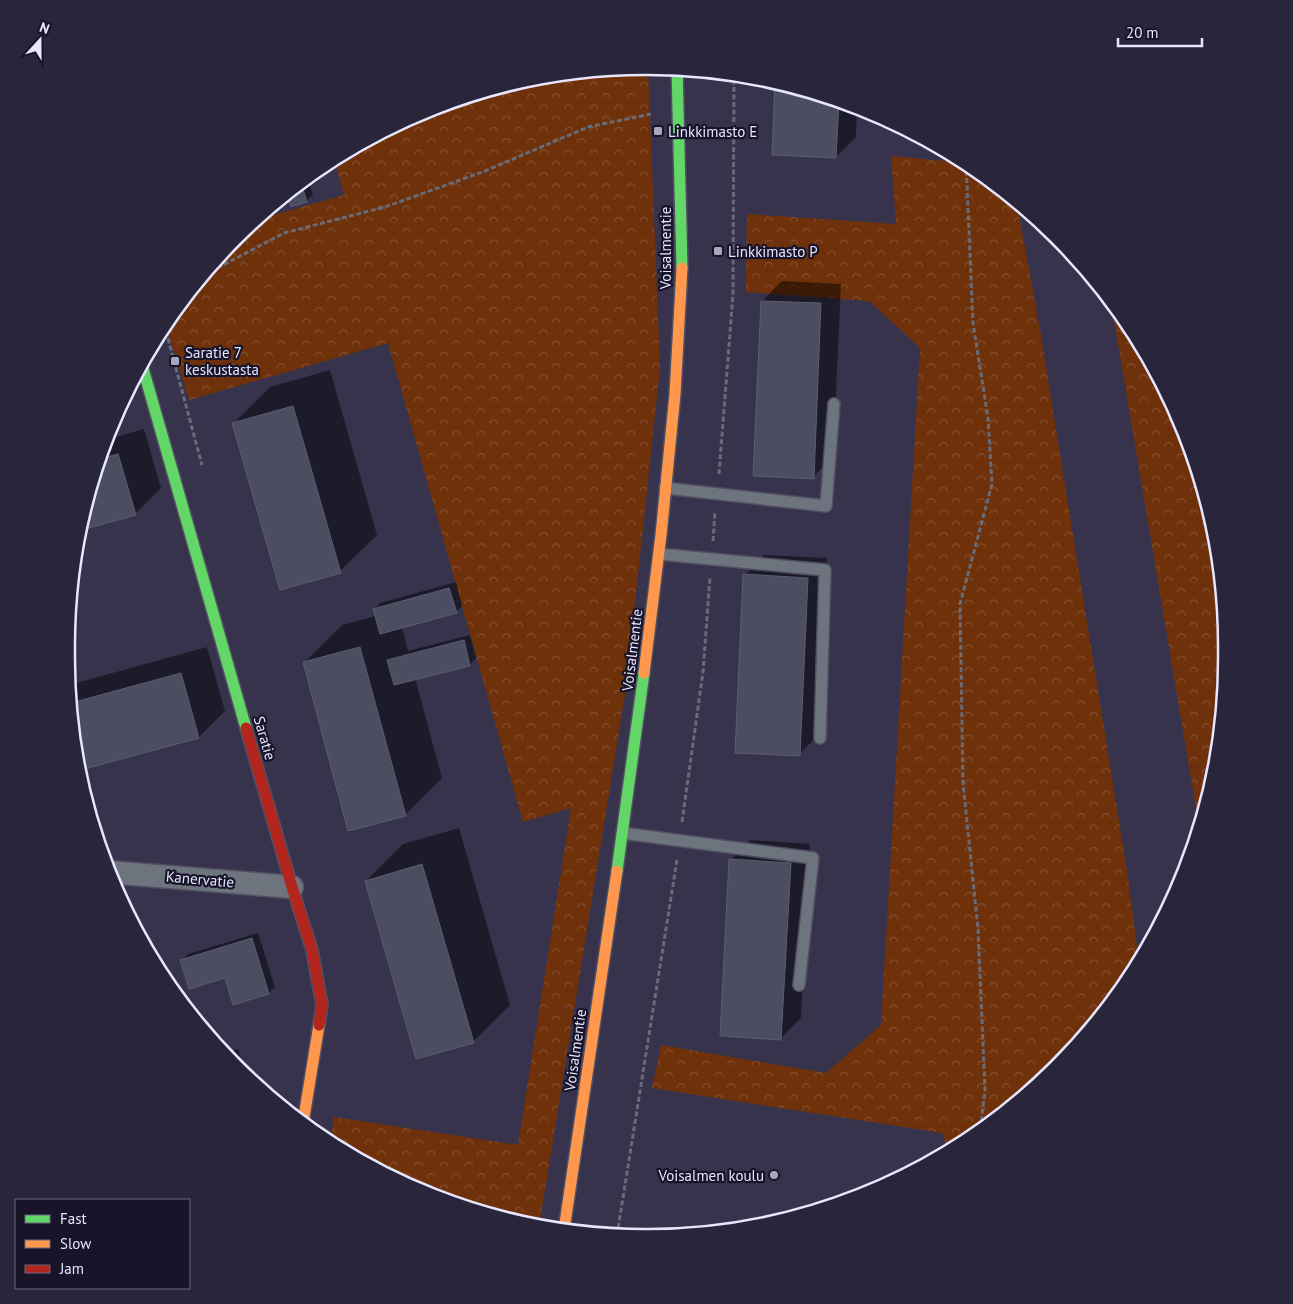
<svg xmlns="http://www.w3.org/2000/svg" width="1293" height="1304" viewBox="0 0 1293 1304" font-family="'PT Sans',sans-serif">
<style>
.forest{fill:url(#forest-crowns)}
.shadow{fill:#0007}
.building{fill:#4b4d61;stroke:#5b5d72}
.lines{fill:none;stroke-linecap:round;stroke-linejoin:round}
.lane-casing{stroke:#514f63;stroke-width:14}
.street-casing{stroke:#514f63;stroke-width:25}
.fast-casing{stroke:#514f63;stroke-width:14}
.slow-casing{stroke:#514f63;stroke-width:14}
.jam-casing{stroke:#514f63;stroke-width:14}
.path{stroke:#686b78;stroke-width:3;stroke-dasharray:5 2.5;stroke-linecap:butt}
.lane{stroke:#6d747d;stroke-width:11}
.street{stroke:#6d747d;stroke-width:22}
.fast{stroke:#63d668;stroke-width:11}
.slow{stroke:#ff974d;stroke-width:11}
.jam{stroke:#b3261e;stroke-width:11}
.poi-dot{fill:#a9a7c0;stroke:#18152a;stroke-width:2}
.labels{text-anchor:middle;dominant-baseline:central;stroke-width:4.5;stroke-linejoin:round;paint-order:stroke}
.poi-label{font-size:15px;fill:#e7e6fe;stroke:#18152a;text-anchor:start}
.street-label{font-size:15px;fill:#e7e6fe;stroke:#18152a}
.rim{fill:none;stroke:#e7e6fe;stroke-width:2.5}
</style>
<defs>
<pattern id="forest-crowns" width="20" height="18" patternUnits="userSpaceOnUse" patternTransform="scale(1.25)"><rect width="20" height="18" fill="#6f310a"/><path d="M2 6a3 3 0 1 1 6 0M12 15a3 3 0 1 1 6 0" fill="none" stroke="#844f2f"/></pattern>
</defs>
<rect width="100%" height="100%" fill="#37334d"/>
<path class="forest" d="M648 66 660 368 626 688 539 1227 425 1194 330 1143 334 1117 518 1145 571 808 523 822 388 343 189 400 165 323 236 236 256 220 344 195 334 159 424 111 533 77Z
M891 156 966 163 1017 204 1040 330 1127 871 1139 961 1129 980 1057 1068 969 1140 949 1151 942 1133 652 1088 661 1045 826 1073 881 1025 920 348 869 301 746 292 747 214 896 224Z
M1111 302 1129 324 1182 424 1216 533 1227 647 1216 770 1199 826Z"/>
<path class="shadow" d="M776 82 857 107 856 137 836 157Z
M307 178 313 195 306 201 288 193Z
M782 281 841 284 833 457 813 477 762 301Z
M330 370 377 535 340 571 233 424 270 387Z
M144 429 161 488 135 514 78 530 106 440Z
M764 555 827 558 819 735 799 754 745 575Z
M456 582 462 606 456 612 402 627 408 651 470 635 476 658 470 665 415 678 442 778 405 815 305 662 342 625 376 616 374 610 380 603Z
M207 647 225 711 199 737 77 769 69 685Z
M459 828 510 1005 473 1042 366 881 403 844Z
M750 840 810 844 801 1018 781 1038 731 860Z
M258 933 275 987 269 993 182 961 188 954Z
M238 1049 246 1076 236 1068 225 1054Z"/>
<path class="building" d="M775 82 839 101 836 158 772 155Z
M301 183 307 202 291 207 287 194Z
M761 301 821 303 814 479 753 476Z
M293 406 341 573 280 590 232 423Z
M118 454 136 515 78 531 100 459Z
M743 574 808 578 800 756 735 753Z
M449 588 457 613 380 634 373 609Z
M464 640 470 666 394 685 387 660Z
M360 647 406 816 348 831 303 662Z
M181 673 199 738 77 771 71 703Z
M729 859 791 863 781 1040 720 1036Z
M422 864 474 1043 416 1059 365 881Z
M252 938 269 994 233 1005 225 978 189 989 180 960Z"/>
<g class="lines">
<defs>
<path id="lane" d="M665 488 826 506 834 404
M659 554 825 570 820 738
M622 833 813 858 799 985"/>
<path id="street" d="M108 872 292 887"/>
<path id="fast" d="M677 69 682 268
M142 365 246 728
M617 871 644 673"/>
<path id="slow" d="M644 673 661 535 675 394 682 268
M303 1123 319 1025
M564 1230 617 871"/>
<path id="jam" d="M246 728 292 887 312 950 322 1005 319 1025"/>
</defs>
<use href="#lane" class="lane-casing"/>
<use href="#street" class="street-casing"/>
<use href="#fast" class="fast-casing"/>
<use href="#slow" class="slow-casing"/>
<use href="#jam" class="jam-casing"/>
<path class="path" d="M966 163 973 323 988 418 992 484 960 604 963 783 978 929 985 1090 980 1131
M204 275 284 233 385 207 485 171 588 127 651 114
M164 324 202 465
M719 474 733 294 734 75
M713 541 715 512
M682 822 703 672 710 577
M617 1235 677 860"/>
<use href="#lane" class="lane"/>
<use href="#street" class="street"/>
<use href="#fast" class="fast"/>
<use href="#slow" class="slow"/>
<use href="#jam" class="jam"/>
</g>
<g class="poi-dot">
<rect x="653" y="126" width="10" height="10" rx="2.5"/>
<rect x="713" y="246" width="10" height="10" rx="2.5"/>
<rect x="170" y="356" width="10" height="10" rx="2.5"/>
<circle cx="774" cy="1175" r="5"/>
</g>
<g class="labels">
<g class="poi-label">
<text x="668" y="131">Linkkimasto E</text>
<text x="728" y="251">Linkkimasto P</text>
<text x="185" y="352">Saratie 7<tspan x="185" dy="17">keskustasta</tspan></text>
<text x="764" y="1175" text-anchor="end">Voisalmen koulu</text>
</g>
<g class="street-label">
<text transform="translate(665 248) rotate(-90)">Voisalmentie</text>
<text transform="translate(632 650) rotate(-83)">Voisalmentie</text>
<text transform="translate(265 738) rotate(74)">Saratie</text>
<text transform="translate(200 879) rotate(5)">Kanervatie</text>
<text transform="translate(575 1050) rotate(-82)">Voisalmentie</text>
</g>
</g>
<path d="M0 0H1293V1304H0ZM646 75H647A571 571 0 0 1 1218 646V658A571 571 0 0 1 647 1229H646A571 571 0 0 1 75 658V646A571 571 0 0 1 646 75Z" fill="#29263b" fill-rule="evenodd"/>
<path class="rim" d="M646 75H647A571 571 0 0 1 1218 646V658A571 571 0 0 1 647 1229H646A571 571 0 0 1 75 658V646A571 571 0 0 1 646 75Z"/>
<rect x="15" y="1199" width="175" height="90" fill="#18152a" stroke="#6b697f"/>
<rect x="25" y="1215" width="25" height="8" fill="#63d668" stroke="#6b697f"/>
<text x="60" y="1224" font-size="15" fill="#e7e6fe">Fast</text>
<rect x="25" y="1240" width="25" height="8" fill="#ff974d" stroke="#6b697f"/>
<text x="60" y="1249" font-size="15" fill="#e7e6fe">Slow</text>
<rect x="25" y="1265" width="25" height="8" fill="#b3261e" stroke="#6b697f"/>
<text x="60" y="1274" font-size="15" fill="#e7e6fe">Jam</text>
<g transform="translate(40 40) rotate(21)" stroke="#18152a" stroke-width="4" paint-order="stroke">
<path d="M0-4L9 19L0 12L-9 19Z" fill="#e7e6fe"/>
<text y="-8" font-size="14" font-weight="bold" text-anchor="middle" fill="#e7e6fe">N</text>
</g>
<path d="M1118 38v8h84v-8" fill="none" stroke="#e7e6fe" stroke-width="2.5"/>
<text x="1126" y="38" font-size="15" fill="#e7e6fe" stroke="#18152a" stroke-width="4" paint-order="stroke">20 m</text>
</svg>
